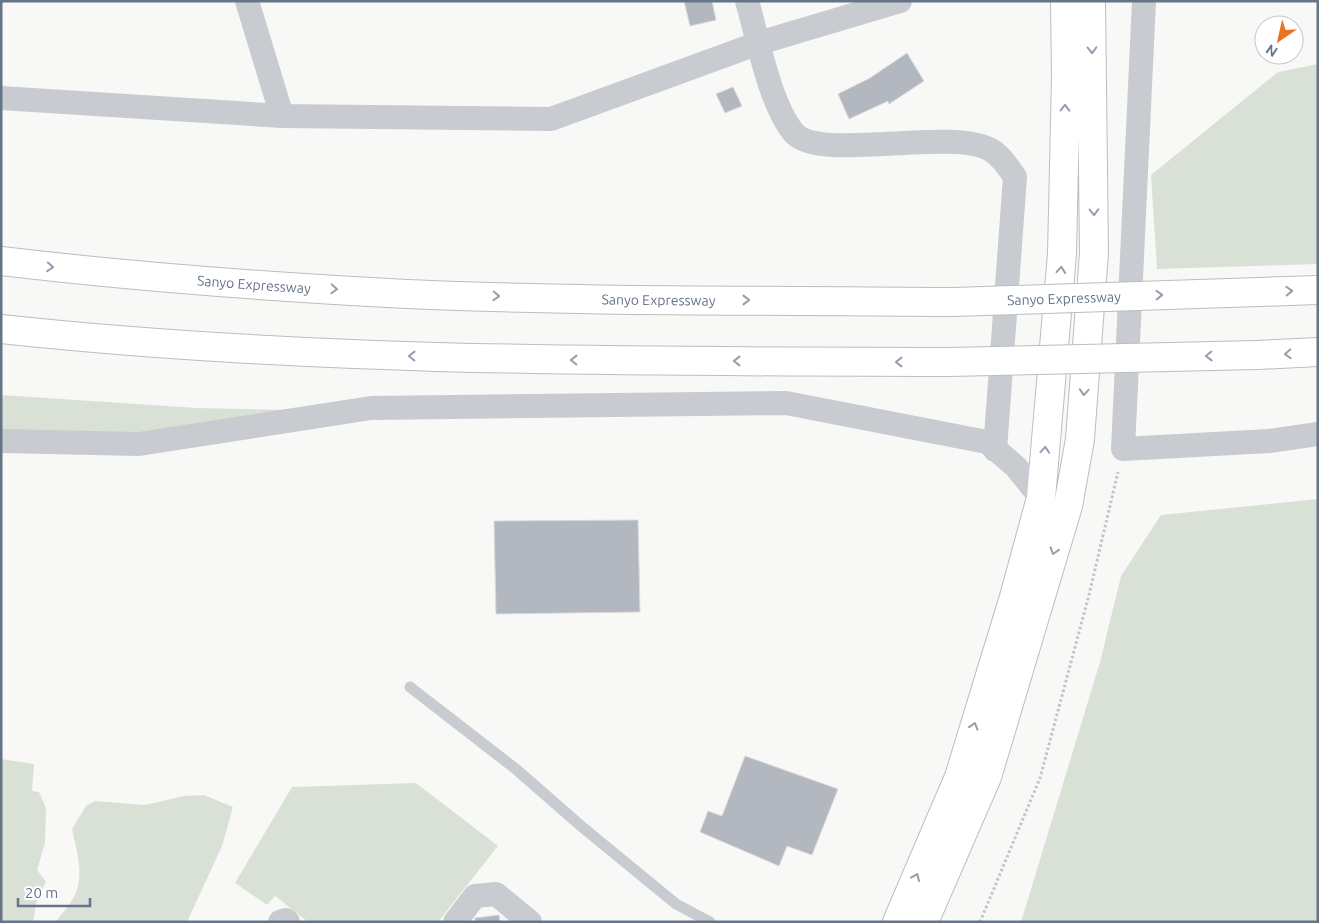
<svg xmlns="http://www.w3.org/2000/svg" width="1319" height="923" viewBox="0 0 1319 923" font-family="Ubuntu,sans-serif">
<style>
.green{fill:#d9e1d7}
.building{fill:#b3b8c0;stroke:#dadad8}
.lines{fill:none;stroke-linecap:round;stroke-linejoin:round}
.secondary-casing{stroke:#babec4;stroke-width:30}
.highway-casing{stroke:#babdc1;stroke-width:30}
.path{stroke:#c2c3c6;stroke-width:3;stroke-dasharray:2.5 2.5;stroke-linecap:butt}
.lane{stroke:#c8cbcf;stroke-width:11}
.street{stroke:#c8cbcf;stroke-width:24}
.secondary{stroke:#fff;stroke-width:28}
.highway{stroke:#fff;stroke-width:28}
.highway-bridge-casing{stroke:#babdc1;stroke-width:30;stroke-linecap:butt}
.highway-bridge{stroke:#fff;stroke-width:28}
.oneway{stroke:#949eac}
.labels{text-anchor:middle;dominant-baseline:central;stroke-width:5;stroke-linejoin:round;paint-order:stroke}
.street-label{font-size:14px;fill:#667488;stroke:#fff}
</style>
<rect width="100%" height="100%" fill="#f8f9f6"/>
<path class="green" d="M1318 64V264L1157 269 1151 175 1278 72Z
M1 395 197 408 343 411 119 439 1 431Z
M1318 499V922H1021L1100 662 1121 576 1161 515Z
M1 759 34 764 32 791 39 792 46 808 45 843 37 870 46 882 37 899 33 922H1Z
M416 783 498 846 438 922H308L275 896 267 905 235 883 292 787Z
M204 795 233 807 222 846 187 922H56C62 913 72 903 76 892 84 872 76 849 72 829L86 806 95 801 145 805 184 796Z"/>
<path class="building" d="M684 1H712L716 20 690 26Z
M907 53 924 81 889 104 888 101 849 119 838 94 870 78Z
M733 87 742 106 725 113 716 94Z
M638 520 640 612 496 614 494 521Z
M745 756 838 789 812 855 787 846 779 866 700 832 708 811 722 816Z
M499 915 500 922H475V918Z"/>
<g class="lines">
<defs>
<path id="secondary" d="M897 922 959 777 1014 597 1041 498 1062 254 1066 76 1065 1
M924 922 987 777 1068 506 1080 439 1094 253 1091 1"/>
<g id="highway">
<path id="s1" d="M1 261C136 277 271 287 407 294 589 302 771 300 953 302"/>
<path d="M1259 292 1318 290"/>
<path d="M1 329C315 363 632 361 948 362"/>
<path d="M1257 355 1318 352"/>
</g>
</defs>
<use href="#secondary" class="secondary-casing"/>
<use href="#highway" class="highway-casing"/>
<path class="path" d="M980 922 1040 778 1089 595 1118 472"/>
<path class="lane" d="M410 687 517 770 581 826 676 904 710 922"/>
<path class="street" d="M247 1 282 116
M747 1C758 39 770 105 794 133 819 162 947 128 989 149 1000 154 1008 167 1015 177L995 450
M1144 1 1123 449 1269 441 1318 434
M1 98 282 116 551 119 759 43 900 1
M1 441 139 444 371 408 786 403 987 442 1016 467 1041 498
M280 922 286 920 288 922
M455 922 475 896 496 894 530 922"/>
<use href="#secondary" class="secondary"/>
<use href="#highway" class="highway"/>
<defs>
<g id="highway-bridge">
<path id="s2" d="M953 302 1259 292"/>
<path d="M948 362 1257 355"/>
</g>
</defs>
<use href="#highway-bridge" class="highway-bridge-casing"/>
<use href="#highway-bridge" class="highway-bridge"/>
</g>
<defs><path id="oneway-chevron" d="M-2-3.5L2.5 0L-2 3.5" fill="none" stroke-width="1.6" stroke-linecap="round" stroke-linejoin="round" transform="scale(1.25)"/></defs>
<g class="oneway">
<use href="#oneway-chevron" transform="translate(1092 50) rotate(89)"/>
<use href="#oneway-chevron" transform="translate(1065 108) rotate(-89)"/>
<use href="#oneway-chevron" transform="translate(1094 212) rotate(89)"/>
<use href="#oneway-chevron" transform="translate(50 267) rotate(5)"/>
<use href="#oneway-chevron" transform="translate(1061 270) rotate(-85)"/>
<use href="#oneway-chevron" transform="translate(334 289) rotate(3)"/>
<use href="#oneway-chevron" transform="translate(1289 291) rotate(-2)"/>
<use href="#oneway-chevron" transform="translate(1159 295) rotate(-2)"/>
<use href="#oneway-chevron" transform="translate(496 296) rotate(2)"/>
<use href="#oneway-chevron" transform="translate(746 300)"/>
<use href="#oneway-chevron" transform="translate(1288 354) rotate(177)"/>
<use href="#oneway-chevron" transform="translate(412 356) rotate(-179)"/>
<use href="#oneway-chevron" transform="translate(1209 356) rotate(179)"/>
<use href="#oneway-chevron" transform="translate(574 360) rotate(-179)"/>
<use href="#oneway-chevron" transform="translate(737 361) rotate(-180)"/>
<use href="#oneway-chevron" transform="translate(899 362) rotate(-180)"/>
<use href="#oneway-chevron" transform="translate(1084 392) rotate(94)"/>
<use href="#oneway-chevron" transform="translate(1045 450) rotate(-86)"/>
<use href="#oneway-chevron" transform="translate(1054 551) rotate(107)"/>
<use href="#oneway-chevron" transform="translate(974 726) rotate(-73)"/>
<use href="#oneway-chevron" transform="translate(916 877) rotate(-67)"/>
</g>
<g class="labels">
<g class="street-label">
<text stroke="none"><textPath href="#s1" startOffset="254">Sanyo Expressway</textPath></text>
<text stroke="none"><textPath href="#s2" startOffset="111">Sanyo Expressway</textPath></text>
<text stroke="none"><textPath href="#s1" startOffset="659">Sanyo Expressway</textPath></text>
</g>
</g>
<rect width="1319" height="923" fill="none" stroke="#667488" stroke-width="5"/>
<g transform="translate(1279 40) rotate(214)"><circle r="24" fill="#ffffff" stroke="#c2c7cf"/>
<path d="M0-4L9 19L0 12L-9 19Z" fill="#eb7123"/>
<text y="-8" font-size="14" font-weight="bold" text-anchor="middle" fill="#667488">N</text>
</g>
<path d="M18 898v8h72v-8" fill="none" stroke="#667488" stroke-width="2.5"/>
<text x="25" y="898" font-size="15" fill="#667488" stroke="#ffffff" stroke-width="4" paint-order="stroke">20 m</text>
</svg>
